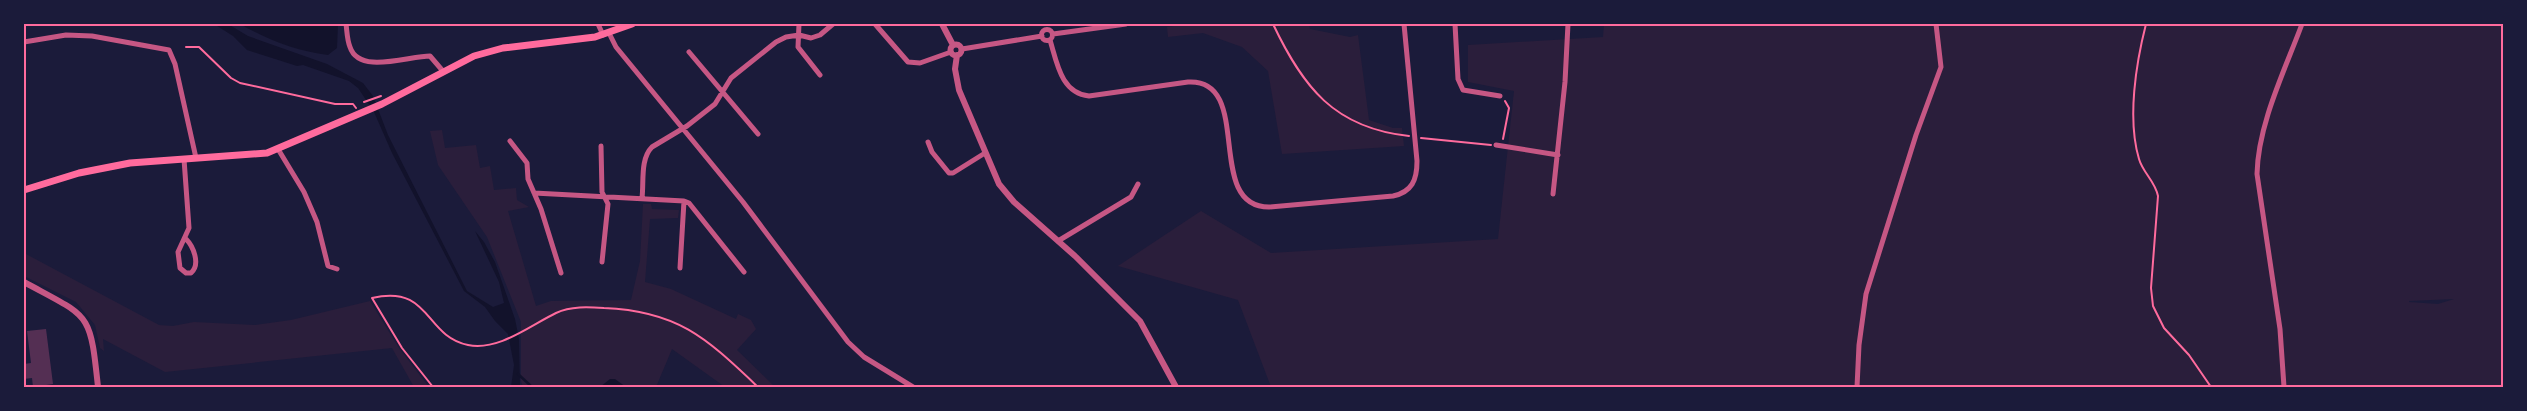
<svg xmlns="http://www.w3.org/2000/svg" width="2527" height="411" viewBox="0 0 2527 411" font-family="'Varela Round',sans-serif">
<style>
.green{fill:#2a1e3b;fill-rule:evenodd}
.water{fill:#12122b}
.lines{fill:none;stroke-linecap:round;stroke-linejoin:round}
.stream{stroke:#12122b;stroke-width:2.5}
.building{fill:#542f53}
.path{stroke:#ff6b9d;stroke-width:2}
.minor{stroke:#c65784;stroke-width:5}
.tertiary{stroke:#c65784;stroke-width:6}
.secondary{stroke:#ff6b9d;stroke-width:7}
.neatline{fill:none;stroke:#ff6b9d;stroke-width:2}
</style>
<rect width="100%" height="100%" fill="#1b1b3a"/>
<path class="green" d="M1186 24H1309L1310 29 1350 37 1358 35 1369 120 1393 128H1402L1404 146 1282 154 1268 71 1242 47 1203 33 1168 37 1167 27Z
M1604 24H2503V387H1271L1238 300 1118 266 1201 211 1271 253 1498 239 1514 91 1468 82V45L1603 37ZM2454 299 2438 304 2409 302V301Z
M442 130 445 148 476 145 480 168 490 166 494 190 516 188 517 200 529 207 508 211 536 306 551 301 631 300 640 261 643 204H651L652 209 679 210 678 218 650 219 645 282 671 289 736 319 738 314 751 320 756 329 737 350 775 387H725L672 349 656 387H523L521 381V322L487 237 438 165 430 131Z
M24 253 159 325 173 326 194 322 255 325 291 320 370 301 399 348 429 387H414L392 348 165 372 103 339 104 351 100 348 95 325 76 302 24 276Z"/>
<path class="water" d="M214 24H228L248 36 327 64 363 83 373 96 388 135 467 291 493 307 504 303 499 282 475 231 484 242 495 262 515 319 519 339 520 387H511L514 365 508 334 495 321 485 307 464 291 392 153 374 112 358 88 349 81 303 65 297 66 247 50 233 36Z
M240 24H338L337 48 328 55C296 51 268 40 240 24Z
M610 379H615L626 387H600Z"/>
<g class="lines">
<path class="stream" d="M518 374 532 387"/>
</g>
<path class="building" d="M46 329 53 384 33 387 32 378 24 379V364L31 363 27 331Z"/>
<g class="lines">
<path class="path" d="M1273 24C1303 87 1334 128 1409 136
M2146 24C2136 63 2127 119 2139 159 2143 173 2155 181 2158 196L2151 288 2153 306 2164 328 2189 355 2211 387
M186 47H199L231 78 240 83 335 104H353L356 108
M364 102 381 96
M1421 138 1491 145
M1503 139 1509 108 1505 101
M433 387 402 348 372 298C431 284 424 336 468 345 499 351 529 326 556 313 571 306 588 307 604 308 679 311 707 339 758 387"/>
<path class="minor" d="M346 24C347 31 347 40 350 47 359 75 408 56 430 56L442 70
M598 24 603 35
M799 24 798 47 820 75
M875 24 908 62 920 63 951 52
M1455 24 1458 79 1463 90 1500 96
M1041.5 35a5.5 5.5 0 1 1 11 0a5.5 5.5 0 1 1-11 0Z
M609 33 616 47 743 202 848 342 864 357 913 387
M1053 34 1126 24
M1050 40C1057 63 1061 93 1089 96L1188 82C1255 78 1203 207 1269 207L1393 196C1412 192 1417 180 1417 161L1404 24
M24 42 66 35 92 36 169 50 175 64 196 158
M962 49 1042 36
M689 52 758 134
M510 141 527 163 528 179 541 209 561 273
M928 142 932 152 949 173H953L985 153
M1496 145 1558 155
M601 146 602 192 608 204 602 262
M278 149 304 192 317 222 328 266 337 269
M184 159 189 228 178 252 180 268 186 273H191C201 264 193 246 186 239
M534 193 684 201 689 203 744 272
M1553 194 1565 82 1568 24
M642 198C644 182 640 159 652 147L687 126 715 104 731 78 776 42 786 37 799 35 811 38 820 35 833 24
M1058 241 1131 197 1138 184
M680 268 684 201
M1857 387 1859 345 1866 294 1916 135 1941 67 1936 24
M2284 387 2280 329 2257 174C2258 124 2285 70 2302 24"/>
<path class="tertiary" d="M942 24 953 45
M950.5 50a5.5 5.5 0 1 1 11 0a5.5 5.5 0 1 1-11 0Z
M957 55 955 69 959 90 999 184 1014 202 1075 256 1140 321 1176 387
M24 282C90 318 90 310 98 387"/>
<path class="secondary" d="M24 190 79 173 130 163 267 153 382 104 474 56 503 48 595 37 632 24"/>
</g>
<rect width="2527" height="411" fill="none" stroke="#1b1b3a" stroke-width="50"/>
<rect x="25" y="25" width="2477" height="361" class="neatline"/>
</svg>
